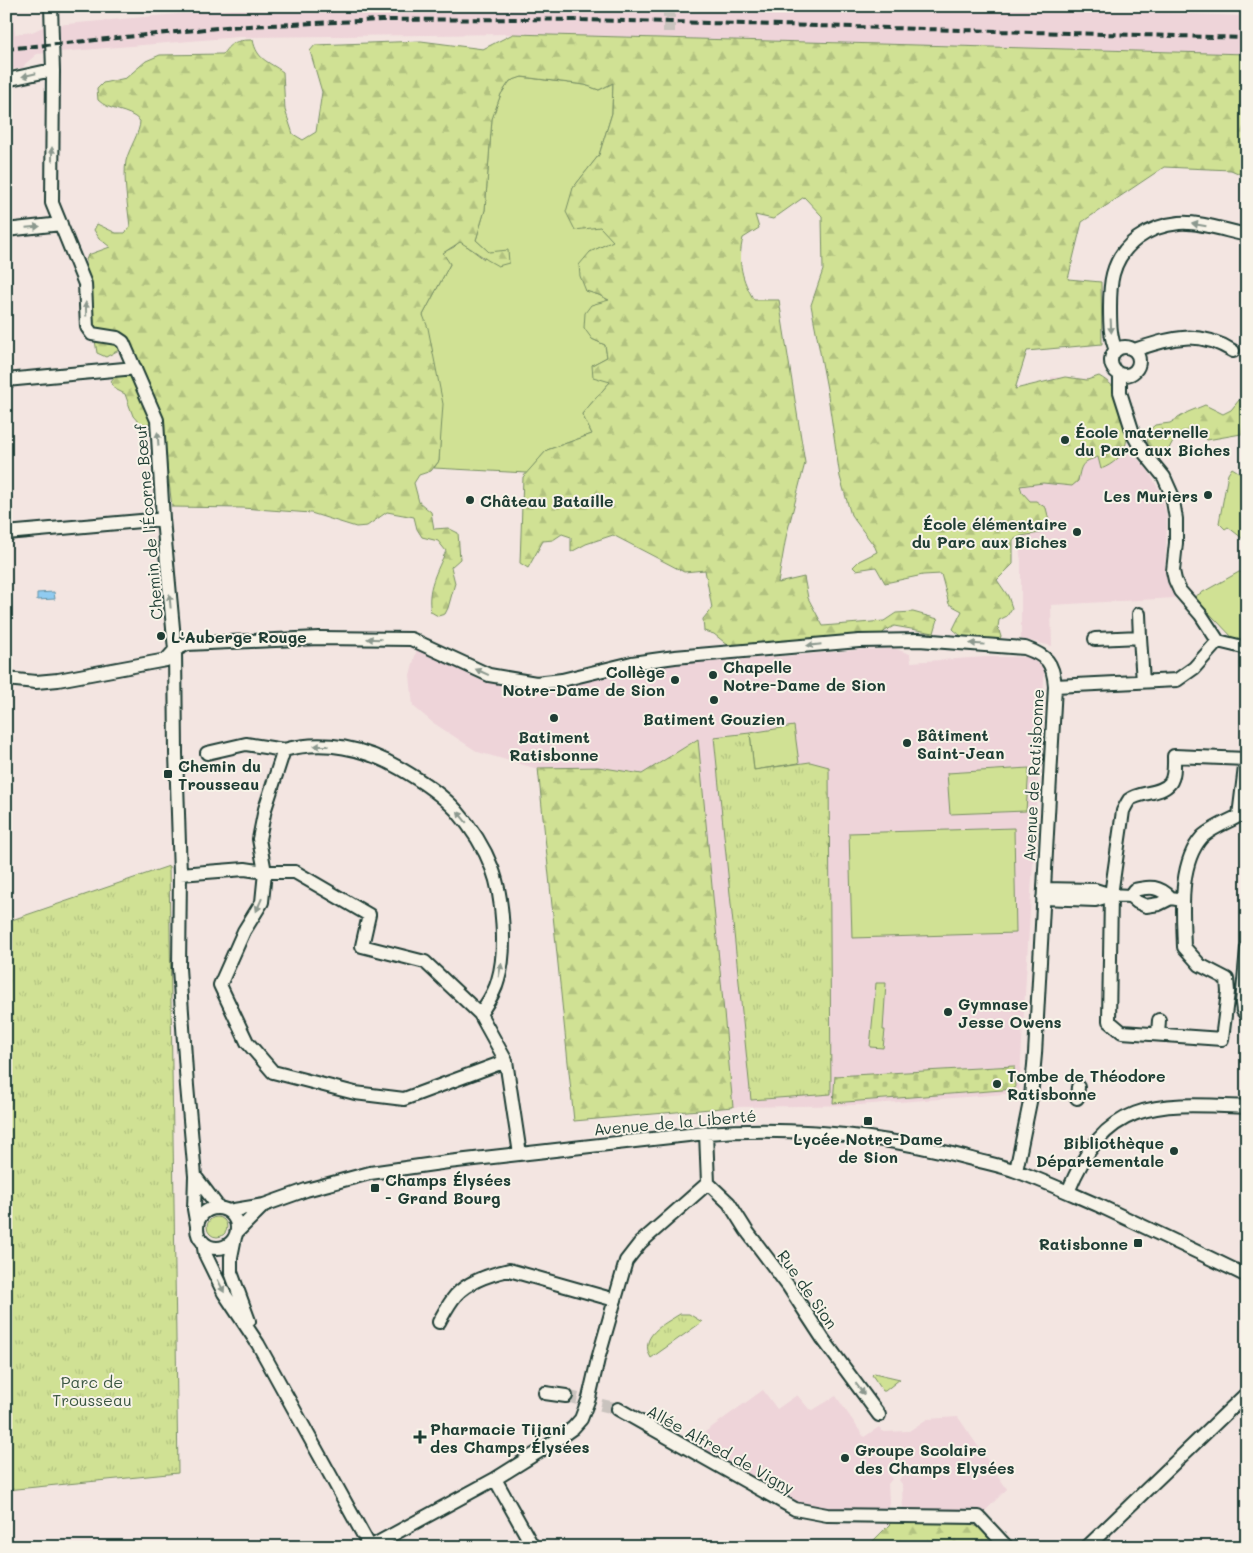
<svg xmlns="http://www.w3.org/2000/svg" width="1253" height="1553" viewBox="0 0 1253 1553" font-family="Mali,sans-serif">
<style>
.built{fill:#eed4d9}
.green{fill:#d0e194;stroke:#788f64}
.forest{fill:url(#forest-firs);stroke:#788f64}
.cemetery{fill:url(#cemetery-stones);stroke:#788f64}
.park{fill:url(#park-tufts);stroke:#788f64}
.water{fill:#90cbf0;stroke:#6392a5}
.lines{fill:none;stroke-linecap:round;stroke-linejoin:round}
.minor-tunnel{stroke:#c9c3be;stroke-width:12;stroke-dasharray:12 6;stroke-linecap:butt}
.minor-casing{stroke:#1f3d34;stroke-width:16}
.minor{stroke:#f7f3e8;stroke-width:12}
.rail{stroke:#1f3d34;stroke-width:4;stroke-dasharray:8 4;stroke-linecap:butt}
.oneway{fill:#8b988e}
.poi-dot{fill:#1f3d34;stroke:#f7f3e8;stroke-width:2}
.labels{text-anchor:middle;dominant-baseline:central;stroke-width:4;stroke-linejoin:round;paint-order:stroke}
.poi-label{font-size:16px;font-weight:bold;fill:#1f3d34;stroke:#f7f3e8;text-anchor:start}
.street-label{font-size:16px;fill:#1f3d34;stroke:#f7f3e8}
.park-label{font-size:16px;fill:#3a5642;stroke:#f7f3e8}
</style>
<defs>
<pattern id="forest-firs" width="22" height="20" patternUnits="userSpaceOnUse" patternTransform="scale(1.25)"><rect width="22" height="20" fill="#d0e194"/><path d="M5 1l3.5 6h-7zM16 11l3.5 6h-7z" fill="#b2c280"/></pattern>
<pattern id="cemetery-stones" width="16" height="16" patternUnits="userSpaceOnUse" patternTransform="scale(1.25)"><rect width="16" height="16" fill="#d0e194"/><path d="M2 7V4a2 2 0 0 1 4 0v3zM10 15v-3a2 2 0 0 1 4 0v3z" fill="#b2c280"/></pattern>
<pattern id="park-tufts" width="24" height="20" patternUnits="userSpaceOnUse" patternTransform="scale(1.25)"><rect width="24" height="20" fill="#d0e194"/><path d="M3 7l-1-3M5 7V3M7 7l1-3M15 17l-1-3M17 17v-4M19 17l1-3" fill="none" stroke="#b2c280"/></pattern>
</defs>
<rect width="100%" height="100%" fill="#f3e5e1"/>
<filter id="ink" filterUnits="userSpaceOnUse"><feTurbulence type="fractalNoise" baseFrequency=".02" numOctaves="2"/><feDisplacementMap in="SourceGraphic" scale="10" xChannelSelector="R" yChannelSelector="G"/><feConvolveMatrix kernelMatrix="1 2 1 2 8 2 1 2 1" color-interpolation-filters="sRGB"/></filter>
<g filter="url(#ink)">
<path class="built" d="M264 6H971L1247 16V54L513 34 238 37 59 52 56 25Z
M13 18 15 34 32 32 45 26 47 53 37 54 25 64 23 68 6 70V19Z
M988 345 1017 380 1016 394 1051 381V377L1092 379 1121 436 1135 456 1148 470 1161 494 1166 513 1167 525 1165 572 1169 586 1175 598 1051 605 1052 646 1021 639V561Z
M417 648 487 681 511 682 541 690 564 687 628 670 697 662 729 661 858 650 896 649 910 654 911 662 986 657H1033L1044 668V680L1019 1093 859 1105 733 1107 574 1121 538 769 478 752 432 722 413 706 410 675Z
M763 1390 777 1409 797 1395 809 1409 813 1410 836 1396 864 1437 879 1427 883 1432 909 1431 927 1419 958 1417 1007 1489 979 1517H903L902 1484 899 1480 902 1475 901 1470 900 1467 892 1466 888 1474 892 1479 888 1484 890 1517 795 1509 691 1451 705 1432Z"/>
<path class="green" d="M521 77 585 85 599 90 613 83 612 113 599 155 573 188 600 227 614 241 590 252 586 291 599 295 610 301 592 339 605 345 607 357 592 365 610 382 582 414 592 434 547 450 527 473 434 468 439 461 440 442 423 315 450 264 442 253 454 247 460 241 484 259 489 252 476 240 485 210 492 118 501 94 510 81Z
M1232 468 1245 476 1247 491V542L1228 527 1225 529 1219 523 1228 474Z
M1239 572 1247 573V642L1234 639 1194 597Z
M794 726 799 763 754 770 750 733Z
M1029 768 1026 811 950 814 947 773Z
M1014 828 1016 933 852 938 849 833Z
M876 983H886L883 1030H885L883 1048 870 1047Z
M207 1227a10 10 0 1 1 20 0a10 10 0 1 1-20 0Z
M874 1373 900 1379 885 1391H883L872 1375Z"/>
<path class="forest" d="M513 34 1247 54V177L1231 170 1164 167 1082 222 1068 279 1101 282 1102 344 1027 351 1015 389 1065 377 1087 380 1099 376C1108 381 1117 389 1122 398 1124 402 1124 409 1125 413 1131 438 1127 459 1101 469L1098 457C1082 462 1081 464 1078 481L1072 486 1043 483 1020 486 1022 492 1030 501H1036L1046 508 1049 520 1040 533 1021 536 1013 540V564L997 580 1008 596 1012 608 1007 616 999 620 998 627 1001 637C996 641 989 646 982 645 973 645 959 635 953 629L962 611 949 604 941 574 923 575 885 583 876 567 856 570 853 567 859 561 877 552 875 547 851 515 840 477 827 389 811 305 823 270 822 216 804 197 773 219 755 215 759 228 743 238C737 262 742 280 754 300H779L805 463 786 537 778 583 804 577 808 598 823 626 884 621 896 613 913 612 938 619 934 633 894 626 885 631 878 638 734 650 714 634 704 631 703 619 712 608 705 570 684 572 613 535 586 544 571 552V537L562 534 553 540 543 541 528 568 520 563 523 477 547 450 592 434 582 414 610 382 593 377 592 365 607 357 605 345 592 339 584 328 585 313 591 305 609 300 599 295 586 291 580 276 579 265 590 252 613 241 600 227 575 230 566 212 573 188 599 155 612 113 613 83 599 90 585 85 522 77 510 81 501 94 492 119 485 210 476 240 489 252 508 250 509 263 498 266C484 259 473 249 460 242L443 253 450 264 423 315 428 328 443 404 439 461 431 471 419 475 414 483 419 502 431 512 434 529 448 528 458 533 460 559 451 567 455 583 448 608 445 614 438 616 431 612C426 590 437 571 446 551L438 541 422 537 417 529 414 517 387 512 367 526 356 527 311 513 242 508 172 507 162 424H140L133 416 125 394 115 389 111 382 131 357 124 349 117 351 106 357 97 353 88 295 86 260 88 255 110 247 99 238 94 230 97 224 116 233H125L130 227C128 208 123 178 126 161 129 148 140 133 140 121 127 108 110 112 98 100L97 89 103 83 126 78 146 61 160 55 223 54C231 41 239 40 253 40 257 60 268 61 283 72L285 110 293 134 303 140 316 132 322 92 310 51 315 45 421 41 483 49Z
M1247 392V433L1207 440 1199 432 1182 431 1174 439 1165 456H1156L1148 444 1146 433 1155 425 1170 423 1188 412 1205 405 1223 414 1231 410 1244 394Z
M698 739 733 1107 574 1121 538 768 598 767 642 774Z
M894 1520 962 1521 978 1527 998 1547H867Z"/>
<path class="cemetery" d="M1014 1066 1015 1089 833 1103 835 1076Z"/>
<path class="park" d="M750 733 754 770 810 762 829 767 831 1094 751 1100 714 737Z
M169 866 178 1473 6 1490V922Z
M680 1314H689L702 1322 651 1358C638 1336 664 1324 680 1314Z"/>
<path class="water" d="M54 592 55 599 37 600V593Z"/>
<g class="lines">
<path class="minor-tunnel" d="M669 6V32
M566 1396 618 1409"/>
<defs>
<path id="minor" d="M51 6 53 71 52 203 85 284 87 327 92 334 117 338 123 342 157 420 163 519 175 650 176 753 180 874 179 968 187 1086 195 1176 194 1209 197 1226
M6 80 43 72 53 71
M6 230 61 224
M1111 361a14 14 0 1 1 28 0a14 14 0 1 1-28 0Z
M1116 350C1110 337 1110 323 1110 308 1110 297 1110 285 1113 274 1121 244 1148 226 1179 223 1198 221 1227 231 1247 235
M1134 350C1172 338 1197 329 1233 351
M1120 375V392L1134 436 1142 450 1164 477 1172 495 1176 519V543L1173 571 1175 580 1180 591 1201 615 1218 641 1247 648
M6 380 135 368
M6 533 163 519
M1139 614 1140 637
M1095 639 1140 637 1143 682
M6 679 36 682 58 680 166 660 175 650 187 644 319 638 411 639 489 675 536 683 562 680 632 663 675 657 859 641 919 640 1025 648C1047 656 1053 662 1055 686L1035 1054 1031 1097 1016 1171
M1055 686 1177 680 1194 668 1218 641
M207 753 246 744 284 750
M1174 756 1246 759 1239 816C1229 821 1210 829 1202 837 1178 864 1183 913 1184 947L1200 965 1227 979 1228 992 1222 1039 1122 1032 1109 1021 1111 895 1123 811C1125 807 1127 803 1129 800 1140 791 1161 795 1170 783 1175 776 1174 764 1174 756Z
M180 874 245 869 265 872H295L369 915 362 946 425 962 480 1014 506 1061 520 1154
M1044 889 1095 890 1111 895 1130 896 1137 902 1146 906 1159 904 1171 898 1183 900
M1130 896 1134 890C1150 886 1159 886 1171 898
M1043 898 1095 900 1111 895
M1247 948 1242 1003 1243 1011 1247 1016
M480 1014C487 1003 495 993 498 980 507 951 503 896 492 868 484 847 470 826 456 810 440 793 420 780 401 769 365 748 324 739 284 750L265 809 259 839 265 872 262 902 244 931 220 985 247 1042 273 1072 355 1093 404 1099 506 1061
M1158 1034 1159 1020
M1077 1098 1078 1087
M195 1176 219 1208
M708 1183 729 1203 746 1230 789 1287 823 1339 879 1415
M1068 1192C1106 1097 1158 1103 1247 1107
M197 1228a20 20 0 1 1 40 0a20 20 0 1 1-40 0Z
M228 1211 264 1205 306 1190 370 1173 448 1162 706 1133C798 1126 883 1135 972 1159 987 1163 1002 1166 1016 1171 1044 1181 1072 1194 1100 1206 1149 1229 1198 1252 1247 1276
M237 1232 264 1205
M235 1237 231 1257V1272L249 1321
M203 1242 205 1254 224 1293 258 1344 370 1547
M439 1322C444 1313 449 1303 456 1295 469 1281 491 1274 509 1270L615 1300
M545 1393 566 1396
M618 1409 795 1509 827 1515 979 1517 1007 1547
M495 1479 533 1547
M370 1547 495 1479 548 1446 573 1428 581 1419 589 1398 598 1359 626 1261 640 1243 708 1183 706 1133
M1087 1547 1247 1393"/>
</defs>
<use href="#minor" class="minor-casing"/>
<use href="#minor" class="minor"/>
<path class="rail" d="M6 49 226 27 381 20 526 19 672 22 1247 38"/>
</g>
<defs><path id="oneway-solid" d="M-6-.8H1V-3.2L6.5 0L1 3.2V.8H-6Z" transform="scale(1.25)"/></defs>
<g class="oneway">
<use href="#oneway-solid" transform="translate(29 75) rotate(167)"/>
<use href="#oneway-solid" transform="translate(52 154) rotate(-90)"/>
<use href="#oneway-solid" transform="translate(1199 225) rotate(-170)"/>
<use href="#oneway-solid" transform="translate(33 227) rotate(-5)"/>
<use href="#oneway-solid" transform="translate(86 309) rotate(-92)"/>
<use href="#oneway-solid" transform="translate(1111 326) rotate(87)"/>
<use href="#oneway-solid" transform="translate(158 439) rotate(-94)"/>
<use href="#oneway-solid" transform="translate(170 601) rotate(-95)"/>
<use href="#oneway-solid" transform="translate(374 639) rotate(-179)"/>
<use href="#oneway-solid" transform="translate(977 644) rotate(-176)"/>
<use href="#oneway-solid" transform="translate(814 645) rotate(174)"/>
<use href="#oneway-solid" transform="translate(482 672) rotate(-156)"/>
<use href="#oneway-solid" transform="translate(321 746) rotate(-180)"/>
<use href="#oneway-solid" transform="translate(462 817) rotate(-129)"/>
<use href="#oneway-solid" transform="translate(259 905) rotate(113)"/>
<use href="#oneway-solid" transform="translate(500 970) rotate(-79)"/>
<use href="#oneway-solid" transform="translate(221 1286) rotate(63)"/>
<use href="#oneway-solid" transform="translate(860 1389) rotate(53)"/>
</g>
</g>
<g class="poi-dot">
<circle cx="1065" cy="440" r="5"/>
<circle cx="1208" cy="495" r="5"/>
<circle cx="470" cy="500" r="5"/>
<circle cx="1077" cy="532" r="5"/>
<circle cx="161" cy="636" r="5"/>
<circle cx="713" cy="675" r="5"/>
<circle cx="675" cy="680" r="5"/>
<circle cx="714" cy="700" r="5"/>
<circle cx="554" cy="718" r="5"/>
<circle cx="907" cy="743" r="5"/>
<rect x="163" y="769" width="10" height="10" rx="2.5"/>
<circle cx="948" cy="1012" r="5"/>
<circle cx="997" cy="1084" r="5"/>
<rect x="863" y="1116" width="10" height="10" rx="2.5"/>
<circle cx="1174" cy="1151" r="5"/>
<rect x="370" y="1183" width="10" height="10" rx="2.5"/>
<rect x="1133" y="1238" width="10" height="10" rx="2.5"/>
<path d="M417.5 1429.5h5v5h5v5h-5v5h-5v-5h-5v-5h5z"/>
<circle cx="845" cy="1458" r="5"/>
</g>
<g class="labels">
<g class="poi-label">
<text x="1075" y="431">École maternelle<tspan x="1075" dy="18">du Parc aux Biches</tspan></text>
<text x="1198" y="495" text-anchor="end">Les Muriers</text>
<text x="480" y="500">Château Bataille</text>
<text x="1067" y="523" text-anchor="end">École élémentaire<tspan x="1067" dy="18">du Parc aux Biches</tspan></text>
<text x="171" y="636">L'Auberge Rouge</text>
<text x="723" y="666">Chapelle<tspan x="723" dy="18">Notre-Dame de Sion</tspan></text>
<text x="665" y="671" text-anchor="end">Collège<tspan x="665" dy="18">Notre-Dame de Sion</tspan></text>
<text x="714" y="718" text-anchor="middle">Batiment Gouzien</text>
<text x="917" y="734">Bâtiment<tspan x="917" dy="18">Saint-Jean</tspan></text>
<text x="554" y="736" text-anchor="middle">Batiment<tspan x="554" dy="18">Ratisbonne</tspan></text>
<text x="178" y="765">Chemin du<tspan x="178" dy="18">Trousseau</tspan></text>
<text x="958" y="1003">Gymnase<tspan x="958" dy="18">Jesse Owens</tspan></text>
<text x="1007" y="1075">Tombe de Théodore<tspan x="1007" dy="18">Ratisbonne</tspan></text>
<text x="868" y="1138" text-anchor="middle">Lycée Notre-Dame<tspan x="868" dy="18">de Sion</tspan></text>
<text x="1164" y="1142" text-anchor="end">Bibliothèque<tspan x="1164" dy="18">Départementale</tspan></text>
<text x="385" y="1179">Champs Élysées<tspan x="385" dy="18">- Grand Bourg</tspan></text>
<text x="1128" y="1243" text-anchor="end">Ratisbonne</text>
<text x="430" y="1428">Pharmacie Tijani<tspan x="430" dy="18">des Champs Élysées</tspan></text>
<text x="855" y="1449">Groupe Scolaire<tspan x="855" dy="18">des Champs Elysées</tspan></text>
</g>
<g class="street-label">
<text transform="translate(148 522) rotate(-95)">Chemin de l'Écorne Bœuf</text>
<text transform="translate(1033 775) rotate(-87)">Avenue de Ratisbonne</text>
<text transform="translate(675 1122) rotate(-5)">Avenue de la Liberté</text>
<text transform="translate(808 1289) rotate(55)">Rue de Sion</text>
<text transform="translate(721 1449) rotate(29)">Allée Alfred de Vigny</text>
</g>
<g class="park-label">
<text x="92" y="1381">Parc de<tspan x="92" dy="18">Trousseau</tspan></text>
</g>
</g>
<rect width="1253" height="1553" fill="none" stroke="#f7f3e8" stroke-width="25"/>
<rect x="12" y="12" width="1228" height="1528" fill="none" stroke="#1f3d34" stroke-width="2" filter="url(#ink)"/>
</svg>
